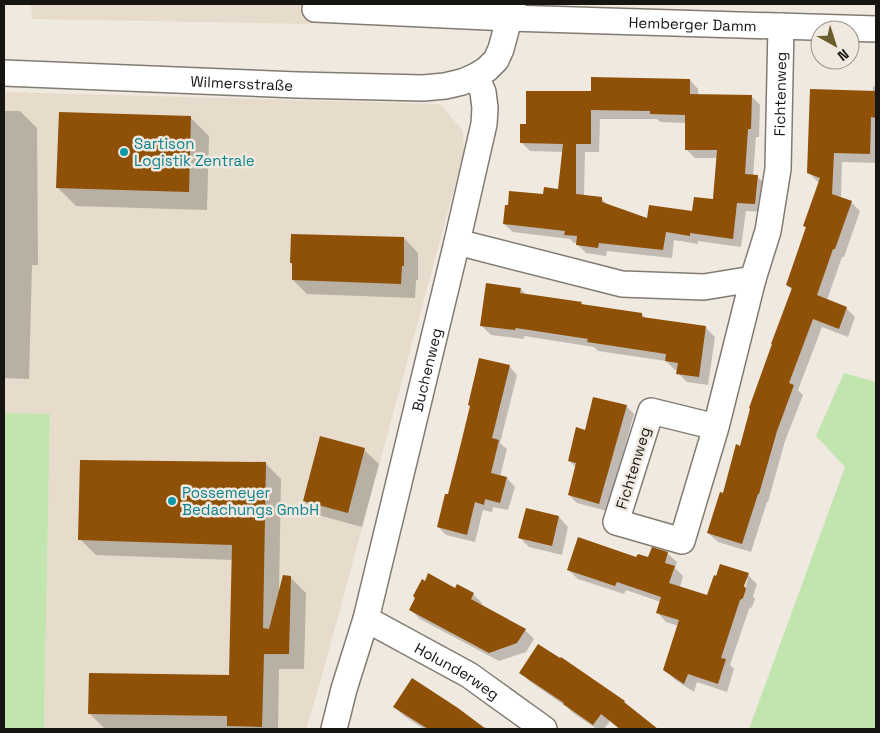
<svg xmlns="http://www.w3.org/2000/svg" width="880" height="733" viewBox="0 0 880 733" font-family="'Space Grotesk',sans-serif">
<style>
.built{fill:#e7dccb}
.green{fill:#c2e4af}
.shadow{fill:#0003;fill-rule:evenodd}
.building{fill:#8f5008;fill-rule:evenodd}
.lines{fill:none;stroke-linecap:round;stroke-linejoin:round}
.street-casing{stroke:#817b72;stroke-width:28}
.street{stroke:#fff;stroke-width:25}
.culture-dot{fill:#0f9aa8;stroke:#f0e9df;stroke-width:2}
.labels{text-anchor:middle;dominant-baseline:central;stroke-width:5;stroke-linejoin:round;paint-order:stroke}
.street-label{font-size:15px;fill:#171511;stroke:#f0e9df}
.culture-label{font-size:15px;fill:#0d838f;stroke:#f0e9df;text-anchor:start}
</style>
<rect width="100%" height="100%" fill="#f0e9df"/>
<path class="built" d="M31 4H316L313 24 32 19Z
M4 92 440 104 463 131 464 152 320 683 306 729H44L50 414 4 413Z"/>
<path class="green" d="M844 373 876 382V729H749L845 467 816 436Z
M4 413 50 414 44 729H4Z"/>
<path class="shadow" d="M690 80 698 89V95L751 96 760 105 759 137H756L753 176H757L766 185 764 212 746 211 741 247 698 241V244L674 240 672 258 607 251 606 256 586 253 578 245V243H574L570 239 513 232 504 224 544 196 559 190 563 152 530 151 521 142 527 126 592 92ZM600 119H657L660 122 686 123V149L695 158H718L714 201 693 212 648 220 609 206 602 199 584 196 585 152H599Z
M873 86 876 87V163L842 162 841 198 851 202 860 211 844 257H842L827 300 846 308 855 317 848 337 822 327 798 390 803 395 785 441 768 502H767L751 552 718 542 708 533 740 447 793 291 787 285 807 229 804 226 819 183 809 173 873 92Z
M4 111H20L37 128 38 265H32L29 379 4 378Z
M191 118 209 136 207 210 76 206 58 188Z
M404 238 418 253V280H416L415 298 307 294 293 280V265L291 263Z
M521 289 526 295 581 303 584 306 642 314 646 319 706 328 715 337 708 385 687 382 678 373V370H675L666 361 598 351 594 347 524 336V339L491 335 482 326Z
M509 366 517 375 500 443 507 449 500 477 507 478 515 487 508 510 493 507 492 512 483 510 475 542 446 535 438 527 449 496Z
M626 406 634 414 607 511 577 503 569 495 576 468 569 460 586 431Z
M364 450 379 464 362 527 318 515 304 501Z
M265 463 281 479 279 591 290 577 306 593 304 669H279L278 729H105L89 713 230 677 233 560 96 555 80 539Z
M559 517 568 527 562 555 529 547 519 537Z
M667 553 677 562 675 568 683 576 680 587 707 597 748 575 757 584 753 596 755 599 752 607 749 609 730 665 734 669 727 692 697 682 694 692 674 679 665 669 679 626 666 622 657 612 661 602 626 590 624 594 578 579 568 570 637 559H649ZM746 578H748L744 593 741 592Z
M473 594 482 603 481 606 525 630 534 639 526 652 499 661 420 619 411 610Z
M561 659 624 702 633 711 656 729H619L610 721 604 729H597L573 713 567 707 529 681 521 672 560 660Z
M395 707 457 709 483 729 485 727 488 729H424L404 716Z"/>
<path class="building" d="M591 77 690 79V94L752 95 751 129H748L745 174 758 175 755 204 737 203 733 239 690 233V236L666 232 663 250 599 243 598 248 576 245 577 236 564 235 565 231 503 224 505 205H508L509 191 543 194 544 187 558 189 563 144 520 143V124H526V91H591ZM591 110 650 111V114L685 115V150H717L713 199 694 197 692 211 649 205 647 218 602 202V197L576 194V144H591Z
M810 89 876 91V118L871 117 870 154 834 153 832 194 852 201 835 249H833L817 295 847 307 839 329 813 319 789 383 794 385 777 431 759 494H758L742 544 707 533 720 492 723 493 736 444 740 446 750 409 749 408 772 344H771L792 288 786 285 806 227 803 226 820 178 807 173Z
M59 112 191 116 189 192 56 188Z
M291 234 404 237V266H402L401 284 292 280V263H290Z
M486 283 521 288 520 293 582 302 581 304 642 313V317L706 326 699 377 676 374 678 363 665 361 666 354 587 342 588 339 516 328 515 330 480 326Z
M479 358 510 365 492 438 499 440 491 473 507 477 500 503 485 499 484 505 475 502 467 535 437 527 445 494H448L461 443 470 406 468 405Z
M593 397 627 405 599 504 568 495 576 463 568 461 576 427 585 430Z
M320 436 365 448 348 513 303 501Z
M80 460 266 462 263 628 269 629 283 575 291 576 289 654H264L262 727 227 726V716L88 714 89 673 229 675 232 545 78 540Z
M526 508 559 516 552 546 518 538Z
M578 537 636 557 638 554 648 557 652 547 668 552 665 563 675 566 669 583 707 595 714 575 716 576 720 564 749 573 744 586 746 589 743 598 740 600 721 658 726 659 718 684 688 674 684 684 663 670 679 620 656 613 661 597 617 582 615 586 567 570Z
M428 573 455 588 457 584 474 593 471 599 526 629 517 643 489 653 409 610 415 598 413 596 422 579 425 581Z
M538 644 560 658 561 657 625 701 624 702 658 729H620L601 714 593 725 563 704 564 703 519 673Z
M412 678 458 708 486 729H428L393 707Z"/>
<g class="lines">
<defs>
<g id="street">
<path id="s1" d="M315 9 509 18 876 29"/>
<path id="s2" d="M4 73 297 85 423 88 445 86 462 82 476 76 487 69 496 60 501 49 513 4"/>
<path id="s3" d="M457 242 622 284 704 287 753 279 768 231 778 169 781 26"/>
<path d="M716 427 651 411 616 522 682 541 716 427 753 279"/>
<path id="s4" d="M366 619 469 675 544 729"/>
<path id="s5" d="M334 729 344 689 366 619 457 242 484 124 485 108 483 92 476 76"/>
</g>
</defs>
<use href="#street" class="street-casing"/>
<use href="#street" class="street"/>
</g>
<g class="culture-dot">
<circle cx="124" cy="152" r="5"/>
<circle cx="172" cy="501" r="5"/>
</g>
<g class="labels">
<g class="street-label">
<text stroke="none"><textPath href="#s1" startOffset="378">Hemberger Damm</textPath></text>
<text stroke="none"><textPath href="#s2" startOffset="238">Wilmersstraße</textPath></text>
<text stroke="none"><textPath href="#s3" startOffset="490">Fichtenweg</textPath></text>
<text stroke="none"><textPath href="#s5" startOffset="371">Buchenweg</textPath></text>
<text transform="translate(633 468) rotate(-73)">Fichtenweg</text>
<text stroke="none"><textPath href="#s4" startOffset="105">Holunderweg</textPath></text>
</g>
<g class="culture-label">
<text x="134" y="143">Sartison<tspan x="134" dy="17">Logistik Zentrale</tspan></text>
<text x="182" y="492">Possemeyer<tspan x="182" dy="17">Bedachungs GmbH</tspan></text>
</g>
</g>
<rect width="880" height="733" fill="none" stroke="#171511" stroke-width="10"/>
<g transform="translate(835 45) rotate(141)"><circle r="24" fill="#f0e9df" stroke="#99948d"/>
<path d="M0-4L9 19L0 12L-9 19Z" fill="#6b5d2b"/>
<text y="-8" font-size="14" font-weight="bold" text-anchor="middle" fill="#171511">N</text>
</g>
</svg>
